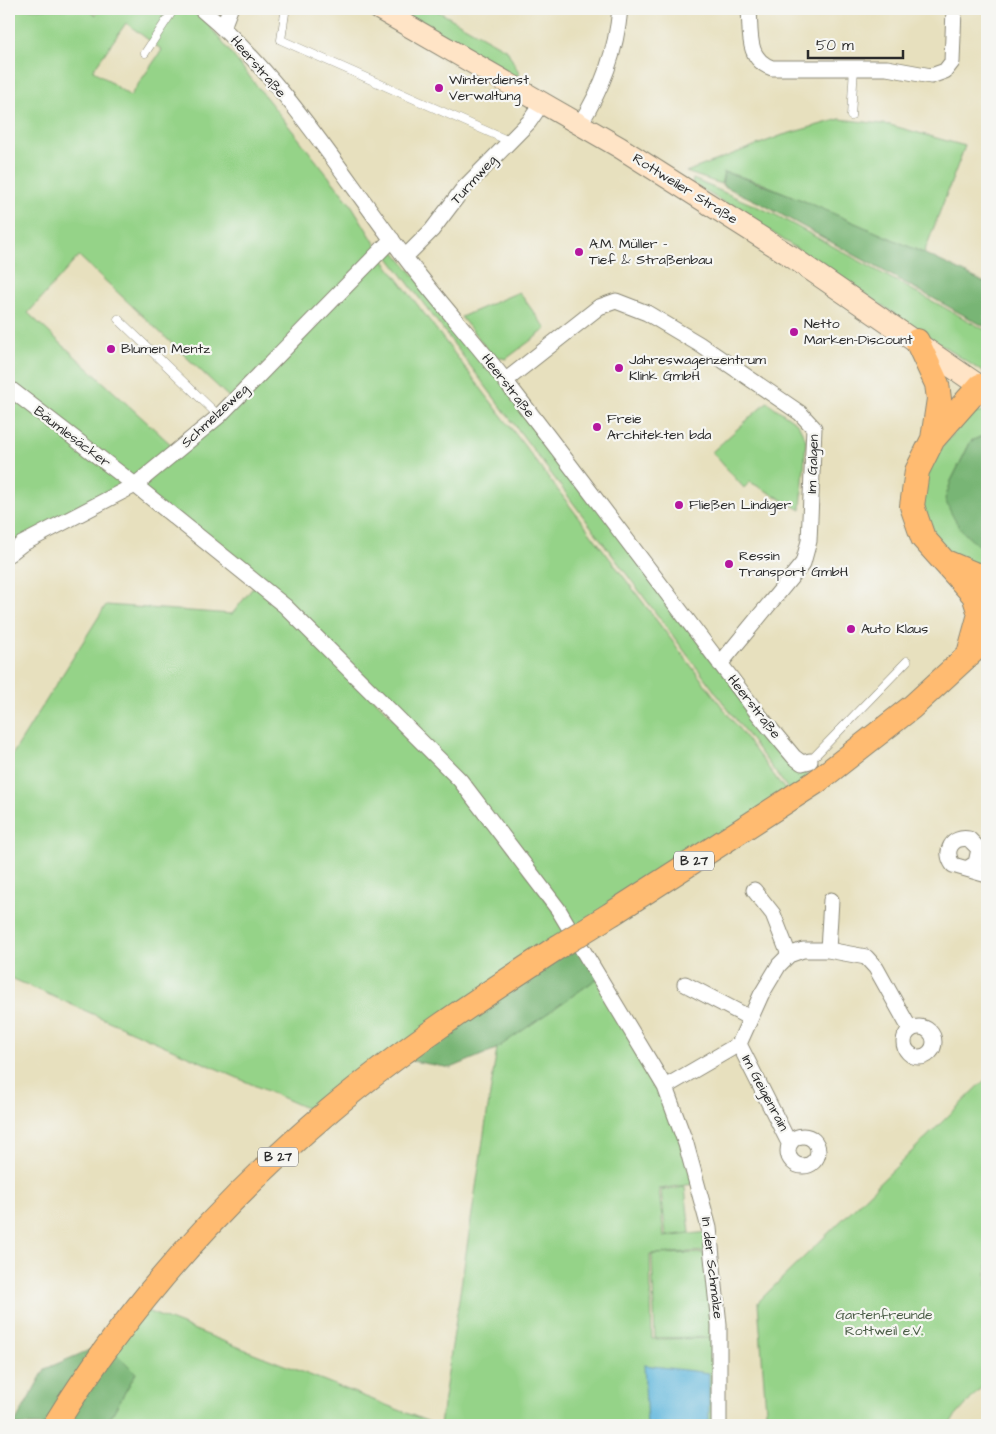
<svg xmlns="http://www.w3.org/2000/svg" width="996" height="1434" viewBox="0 0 996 1434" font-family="'Architects Daughter',sans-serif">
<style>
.green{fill:#95d388;stroke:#607f5a;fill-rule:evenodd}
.forest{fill:#78b574;stroke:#527050}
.water{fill:#60b7dd;stroke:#467184}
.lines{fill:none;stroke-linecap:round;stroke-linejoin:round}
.lane-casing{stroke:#898674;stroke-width:9}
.street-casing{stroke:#898674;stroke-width:17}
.secondary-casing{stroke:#898674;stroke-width:23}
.primary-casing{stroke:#898674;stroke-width:26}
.lane{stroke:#fff;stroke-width:8}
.street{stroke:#fff;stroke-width:15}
.secondary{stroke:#ffe4c6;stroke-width:21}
.primary{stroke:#ffbb71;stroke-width:24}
.primary-bridge-casing{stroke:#898674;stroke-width:26;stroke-linecap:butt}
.primary-bridge{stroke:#ffbb71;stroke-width:24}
.poi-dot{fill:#b5179e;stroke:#f6f6f2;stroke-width:2}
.labels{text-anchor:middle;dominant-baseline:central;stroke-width:4.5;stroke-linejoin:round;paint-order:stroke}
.shield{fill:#f6f6f2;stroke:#686867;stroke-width:1}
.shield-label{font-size:12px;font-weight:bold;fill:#2b2b2b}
.street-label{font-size:14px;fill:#2b2b2b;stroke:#f6f6f2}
.poi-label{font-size:14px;fill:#2b2b2b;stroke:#f6f6f2;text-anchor:start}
.park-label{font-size:14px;fill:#4b5d47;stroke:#f6f6f2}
</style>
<rect width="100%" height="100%" fill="#f6f6f2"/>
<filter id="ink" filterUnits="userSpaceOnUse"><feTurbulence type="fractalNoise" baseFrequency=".02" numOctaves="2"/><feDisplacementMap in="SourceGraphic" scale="10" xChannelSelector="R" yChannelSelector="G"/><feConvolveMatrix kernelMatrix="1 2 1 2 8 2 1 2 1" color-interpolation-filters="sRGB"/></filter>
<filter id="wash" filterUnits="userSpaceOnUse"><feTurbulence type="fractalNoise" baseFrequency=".0096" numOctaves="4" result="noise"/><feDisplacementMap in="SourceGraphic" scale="20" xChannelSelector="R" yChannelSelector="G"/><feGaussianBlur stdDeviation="1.12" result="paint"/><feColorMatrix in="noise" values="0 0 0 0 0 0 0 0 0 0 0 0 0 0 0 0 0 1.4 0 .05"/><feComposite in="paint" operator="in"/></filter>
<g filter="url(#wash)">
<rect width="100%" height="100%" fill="#e7e0be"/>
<path class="green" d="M9 9H88L95 15 101 9H196L352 206 379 250 232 400 79 256 28 313 176 449 135 484 9 386ZM126 23 162 50 130 96 93 70Z
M387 9H434L507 50 519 73 516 78Z
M840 119 890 125 965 146 924 253 759 182 724 172 721 184 686 172 783 135Z
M693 179 774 214 987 331V375L767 229 692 183Z
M393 250 504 384 797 764 815 782 794 797 387 255Z
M379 254 792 799 578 939 462 780 286 606 138 486Z
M519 292 546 329 506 359 493 356 461 317Z
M9 392 131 484 9 544Z
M767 402 798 424 806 440 801 510 750 482 744 488 712 452Z
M987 412V434L971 441 951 481 977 544 987 550V570C953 559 943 557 930 522 927 515 923 507 922 500 918 465 952 436 973 413Z
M255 585 459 781 575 940 326 1117 9 977V760L106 605 232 614Z
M598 978 663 1090 694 1184 659 1189 664 1237 708 1232 710 1251 650 1254 652 1339 717 1338 716 1425H440L497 1048Z
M987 1078V1381L948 1425H767L758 1302Z
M685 1187 690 1233 666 1236 661 1190Z
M711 1253 714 1337 655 1338 652 1254Z
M144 1310 437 1425H106L136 1373 114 1351Z"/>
<path class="forest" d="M724 172C769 185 812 204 855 223 900 242 944 262 987 284V328L762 204 722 185Z
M987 434V550C965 539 954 522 945 499L951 481 971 441Z
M577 944 598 978 496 1049 451 1068 401 1059Z
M101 1345 45 1425H14L45 1369Z
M114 1351 136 1373 106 1425H64Z"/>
<path class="water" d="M644 1365 709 1373V1425H647Z"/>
</g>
<g filter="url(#ink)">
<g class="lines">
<defs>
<path id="lane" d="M285 13 281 40 509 141
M145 53 174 9
M851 116 854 67
M118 319 219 416
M810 761 907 661"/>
<path id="street" d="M201 9C283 77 340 172 404 256 437 300 474 340 507 383 592 493 675 604 759 715L794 757 802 763 810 761
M749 9C751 33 746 59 772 68H887L931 76 945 71 952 62 954 9
M223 27 230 9
M580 124C603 87 616 52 620 9
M405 257 432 230 463 189 529 122 542 103
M505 381 599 307 616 301 647 313 699 344 800 413 814 428 809 541 803 563 720 664
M9 388 135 485 285 606 460 780 558 909 665 1087 686 1144 709 1228 719 1325V1425
M9 554 22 544 135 485 219 416 392 239
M968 868 976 863 979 849 969 839C952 836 943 851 953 865L987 875
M754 890 773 914 789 955
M828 950 831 900
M685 984 750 1018
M904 1042a15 15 0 1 1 30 0a15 15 0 1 1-30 0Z
M739 1044 789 1143
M665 1087 739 1044 761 995 779 965 789 955 803 950H828L866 957 876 968 910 1029
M788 1151a15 15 0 1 1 30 0a15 15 0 1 1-30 0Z"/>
<path id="secondary" d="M379 9 619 147 789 255 987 391"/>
<path id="primary" d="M917 341 937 384 939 399 933 439
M948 563 974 574 987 576
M969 654 980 614 974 595 923 538 912 506 917 471 933 439 980 386
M613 913 816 782 912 707 987 638
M55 1425C128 1307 224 1200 330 1110 401 1050 480 998 558 947"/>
</defs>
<use href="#lane" class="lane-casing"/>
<use href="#street" class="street-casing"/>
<use href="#secondary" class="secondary-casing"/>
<use href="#primary" class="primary-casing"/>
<use href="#lane" class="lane"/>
<use href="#street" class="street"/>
<use href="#secondary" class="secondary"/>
<use href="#primary" class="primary"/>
<defs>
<path id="primary-bridge" d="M558 947 613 913"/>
</defs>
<use href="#primary-bridge" class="primary-bridge-casing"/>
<use href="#primary-bridge" class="primary-bridge"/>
</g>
</g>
<g class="poi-dot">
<circle cx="439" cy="88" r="5"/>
<circle cx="579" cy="252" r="5"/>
<circle cx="794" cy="332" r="5"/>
<circle cx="111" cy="349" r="5"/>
<circle cx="619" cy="368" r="5"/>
<circle cx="597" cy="427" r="5"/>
<circle cx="679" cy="505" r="5"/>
<circle cx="729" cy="564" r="5"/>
<circle cx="851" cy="629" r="5"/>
</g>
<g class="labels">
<g class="shield">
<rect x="674" y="851.5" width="40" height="19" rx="4"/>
<rect x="258" y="1147.5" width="40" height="19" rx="4"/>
</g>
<g class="shield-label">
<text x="694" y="861">B 27</text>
<text x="278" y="1157">B 27</text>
</g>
<g class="street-label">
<text transform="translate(258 67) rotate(49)">Heerstraße</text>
<text transform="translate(474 180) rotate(-48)">Turmweg</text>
<text transform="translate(685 189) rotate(32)">Rottweiler Straße</text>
<text transform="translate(508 386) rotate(52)">Heerstraße</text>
<text transform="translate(215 416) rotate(-43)">Schmelzeweg</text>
<text transform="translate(72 437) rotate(37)">Bäumlesäcker</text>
<text transform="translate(813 464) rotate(-88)">Im Galgen</text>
<text transform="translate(754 707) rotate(52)">Heerstraße</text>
<text transform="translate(765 1093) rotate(62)">Im Geigenrain</text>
<text transform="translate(712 1268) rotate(83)">In der Schmälze</text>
</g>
<g class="poi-label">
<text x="449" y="80">Winterdienst<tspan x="449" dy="16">Verwaltung</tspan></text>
<text x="589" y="244">A.M. Müller -<tspan x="589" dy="16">Tief &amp; Straßenbau</tspan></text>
<text x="804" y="324">Netto<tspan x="804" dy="16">Marken-Discount</tspan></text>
<text x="121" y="349">Blumen Mentz</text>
<text x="629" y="360">Jahreswagenzentrum<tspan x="629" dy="16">Klink GmbH</tspan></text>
<text x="607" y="419">Freie<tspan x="607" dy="16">Architekten bda</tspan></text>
<text x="689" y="505">Fließen Lindiger</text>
<text x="739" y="556">Ressin<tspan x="739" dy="16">Transport GmbH</tspan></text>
<text x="861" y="629">Auto Klaus</text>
</g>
<g class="park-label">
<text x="884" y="1315">Gartenfreunde<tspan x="884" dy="16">Rottweil e.V.</tspan></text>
</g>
</g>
<rect width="996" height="1434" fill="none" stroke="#f6f6f2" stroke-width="30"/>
<path d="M808 50v8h95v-8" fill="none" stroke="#2b2b2b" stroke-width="2.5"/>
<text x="816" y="50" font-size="15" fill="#2b2b2b" stroke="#f6f6f2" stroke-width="4" paint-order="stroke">50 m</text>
</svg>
